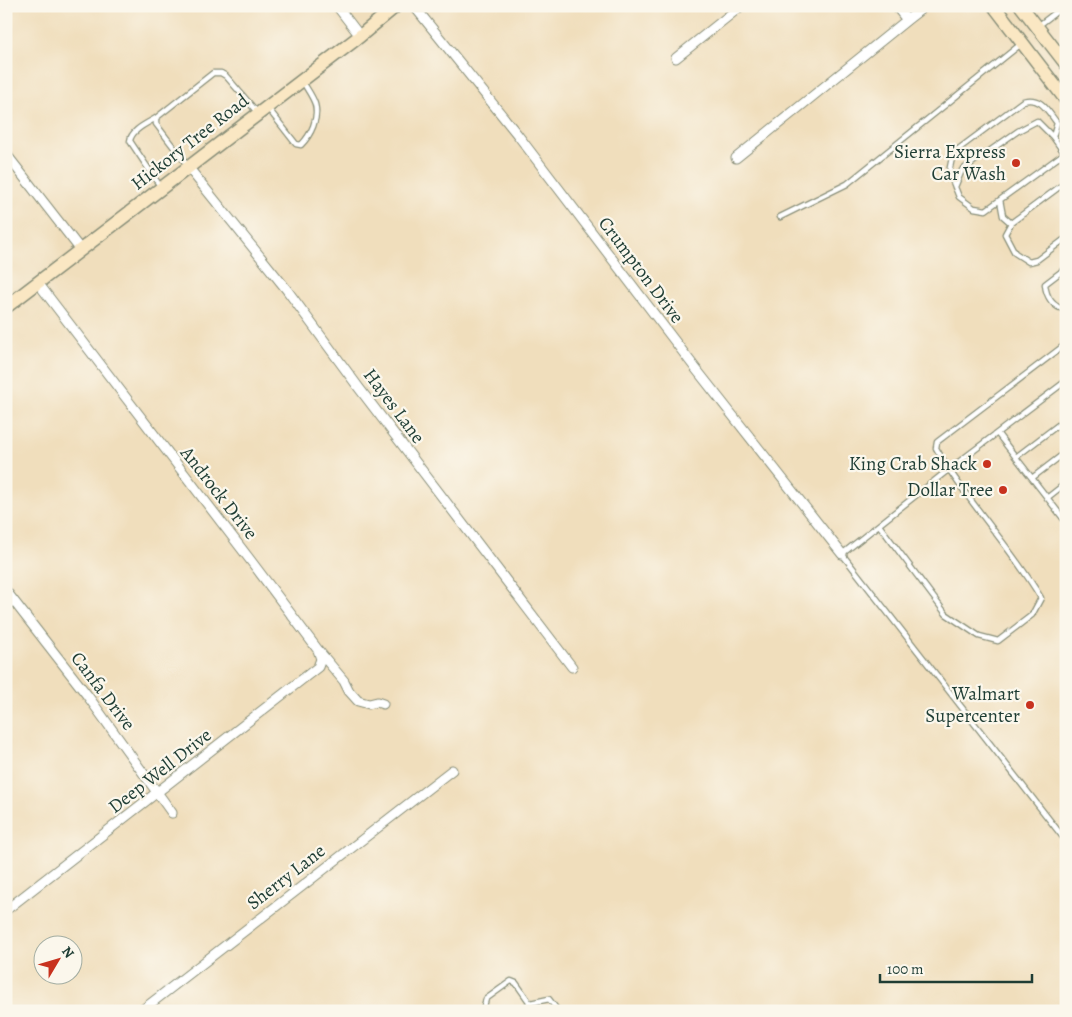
<svg xmlns="http://www.w3.org/2000/svg" width="1072" height="1017" viewBox="0 0 1072 1017" font-family="Alegreya,serif">
<style>
.lines{fill:none;stroke-linecap:round;stroke-linejoin:round}
.lane-casing{stroke:#888e78;stroke-width:7}
.street-casing{stroke:#888e78;stroke-width:11}
.secondary-casing{stroke:#888e78;stroke-width:15}
.lane{stroke:#fff;stroke-width:4.5}
.street{stroke:#fff;stroke-width:9}
.secondary{stroke:#fae7c3;stroke-width:12}
.poi-dot{fill:#c8321e;stroke:#fbf7ec;stroke-width:2}
.labels{text-anchor:middle;dominant-baseline:central;stroke-width:4.5;stroke-linejoin:round;paint-order:stroke}
.street-label{font-size:19px;fill:#1f3d34;stroke:#fbf7ec}
.poi-label{font-size:19px;fill:#1f3d34;stroke:#fbf7ec;text-anchor:end}
</style>
<rect width="100%" height="100%" fill="#fbf7ec"/>
<filter id="ink" filterUnits="userSpaceOnUse"><feTurbulence type="fractalNoise" baseFrequency=".02" numOctaves="2"/><feDisplacementMap in="SourceGraphic" scale="10" xChannelSelector="R" yChannelSelector="G"/><feConvolveMatrix kernelMatrix="1 2 1 2 8 2 1 2 1" color-interpolation-filters="sRGB"/></filter>
<filter id="wash" filterUnits="userSpaceOnUse"><feTurbulence type="fractalNoise" baseFrequency=".0096" numOctaves="4" result="noise"/><feDisplacementMap in="SourceGraphic" scale="20" xChannelSelector="R" yChannelSelector="G"/><feGaussianBlur stdDeviation="1.12" result="paint"/><feColorMatrix in="noise" values="0 0 0 0 0 0 0 0 0 0 0 0 0 0 0 0 0 1.4 0 .05"/><feComposite in="paint" operator="in"/></filter>
<g filter="url(#wash)">
<rect width="100%" height="100%" fill="#f0debc"/>
</g>
<g filter="url(#ink)">
<g class="lines">
<defs>
<path id="lane" d="M1038 26 1064 6
M267 107 296 144 301 145C311 135 319 118 315 104 313 97 307 89 303 82
M156 118C148 123 131 130 130 141L160 186
M1053 137 1057 123C1047 110 1041 96 1023 101L953 153 949 172 959 197 974 208 986 210 1066 152
M188 166 156 124V118L213 73H221L226 76 257 112
M955 187 962 170 1018 131 1037 121 1053 137 1065 154
M1000 200 1003 216 1011 223 1005 234 1015 253 1029 262 1037 260 1066 238
M780 217 847 184 1021 44
M1011 223 1066 182
M1066 268 1045 284C1046 297 1053 307 1066 310
M1066 381 948 470 842 554 1066 841
M997 433 1066 522
M1016 457 1066 419
M1032 478 1066 452
M1047 498 1066 483
M879 525 946 614 979 636 998 641 1032 615 1041 598C1010 545 966 501 936 448L937 442 1066 344
M488 1011 484 1006 486 999 511 981 516 983 530 1003
M521 1011 530 1003 549 999 558 1011"/>
<path id="street" d="M337 6 360 36
M414 6 517 134 696 369 842 554
M907 20 925 6
M676 58 741 6
M6 154 80 249
M736 158 907 20 896 6
M188 167 287 290 359 388 572 667
M38 283 251 561 318 650 344 681 349 691 358 701 369 704 377 702 383 704
M6 591 87 695 172 813
M6 910 318 667 321 659 318 650
M141 1011 452 770"/>
<path id="secondary" d="M994 6 1066 100
M1021 6 1066 64
M6 307 360 36 396 6"/>
</defs>
<use href="#lane" class="lane-casing"/>
<use href="#street" class="street-casing"/>
<use href="#secondary" class="secondary-casing"/>
<use href="#lane" class="lane"/>
<use href="#street" class="street"/>
<use href="#secondary" class="secondary"/>
</g>
</g>
<g class="poi-dot">
<circle cx="1016" cy="163" r="5"/>
<circle cx="987" cy="464" r="5"/>
<circle cx="1003" cy="490" r="5"/>
<circle cx="1030" cy="705" r="5"/>
</g>
<g class="labels">
<g class="street-label">
<text transform="translate(190 142) rotate(-38)">Hickory Tree Road</text>
<text transform="translate(641 270) rotate(53)">Crumpton Drive</text>
<text transform="translate(394 406) rotate(53)">Hayes Lane</text>
<text transform="translate(219 493) rotate(52)">Androck Drive</text>
<text transform="translate(103 691) rotate(53)">Canfa Drive</text>
<text transform="translate(160 771) rotate(-38)">Deep Well Drive</text>
<text transform="translate(286 877) rotate(-38)">Sherry Lane</text>
</g>
<g class="poi-label">
<text x="1006" y="152">Sierra Express<tspan x="1006" dy="22">Car Wash</tspan></text>
<text x="977" y="464">King Crab Shack</text>
<text x="993" y="490">Dollar Tree</text>
<text x="1020" y="694">Walmart<tspan x="1020" dy="22">Supercenter</tspan></text>
</g>
</g>
<rect width="1072" height="1017" fill="none" stroke="#fbf7ec" stroke-width="25"/>
<g transform="translate(58 960) rotate(52)"><circle r="24" fill="#fbf7ec" stroke="#a3ada2"/>
<path d="M0-4L9 19L0 12L-9 19Z" fill="#c8321e"/>
<text y="-8" font-size="14" font-weight="bold" text-anchor="middle" fill="#1f3d34">N</text>
</g>
<path d="M880 974v8h152v-8" fill="none" stroke="#1f3d34" stroke-width="2.5"/>
<text x="887" y="974" font-size="15" fill="#1f3d34" stroke="#fbf7ec" stroke-width="4" paint-order="stroke">100 m</text>
</svg>
